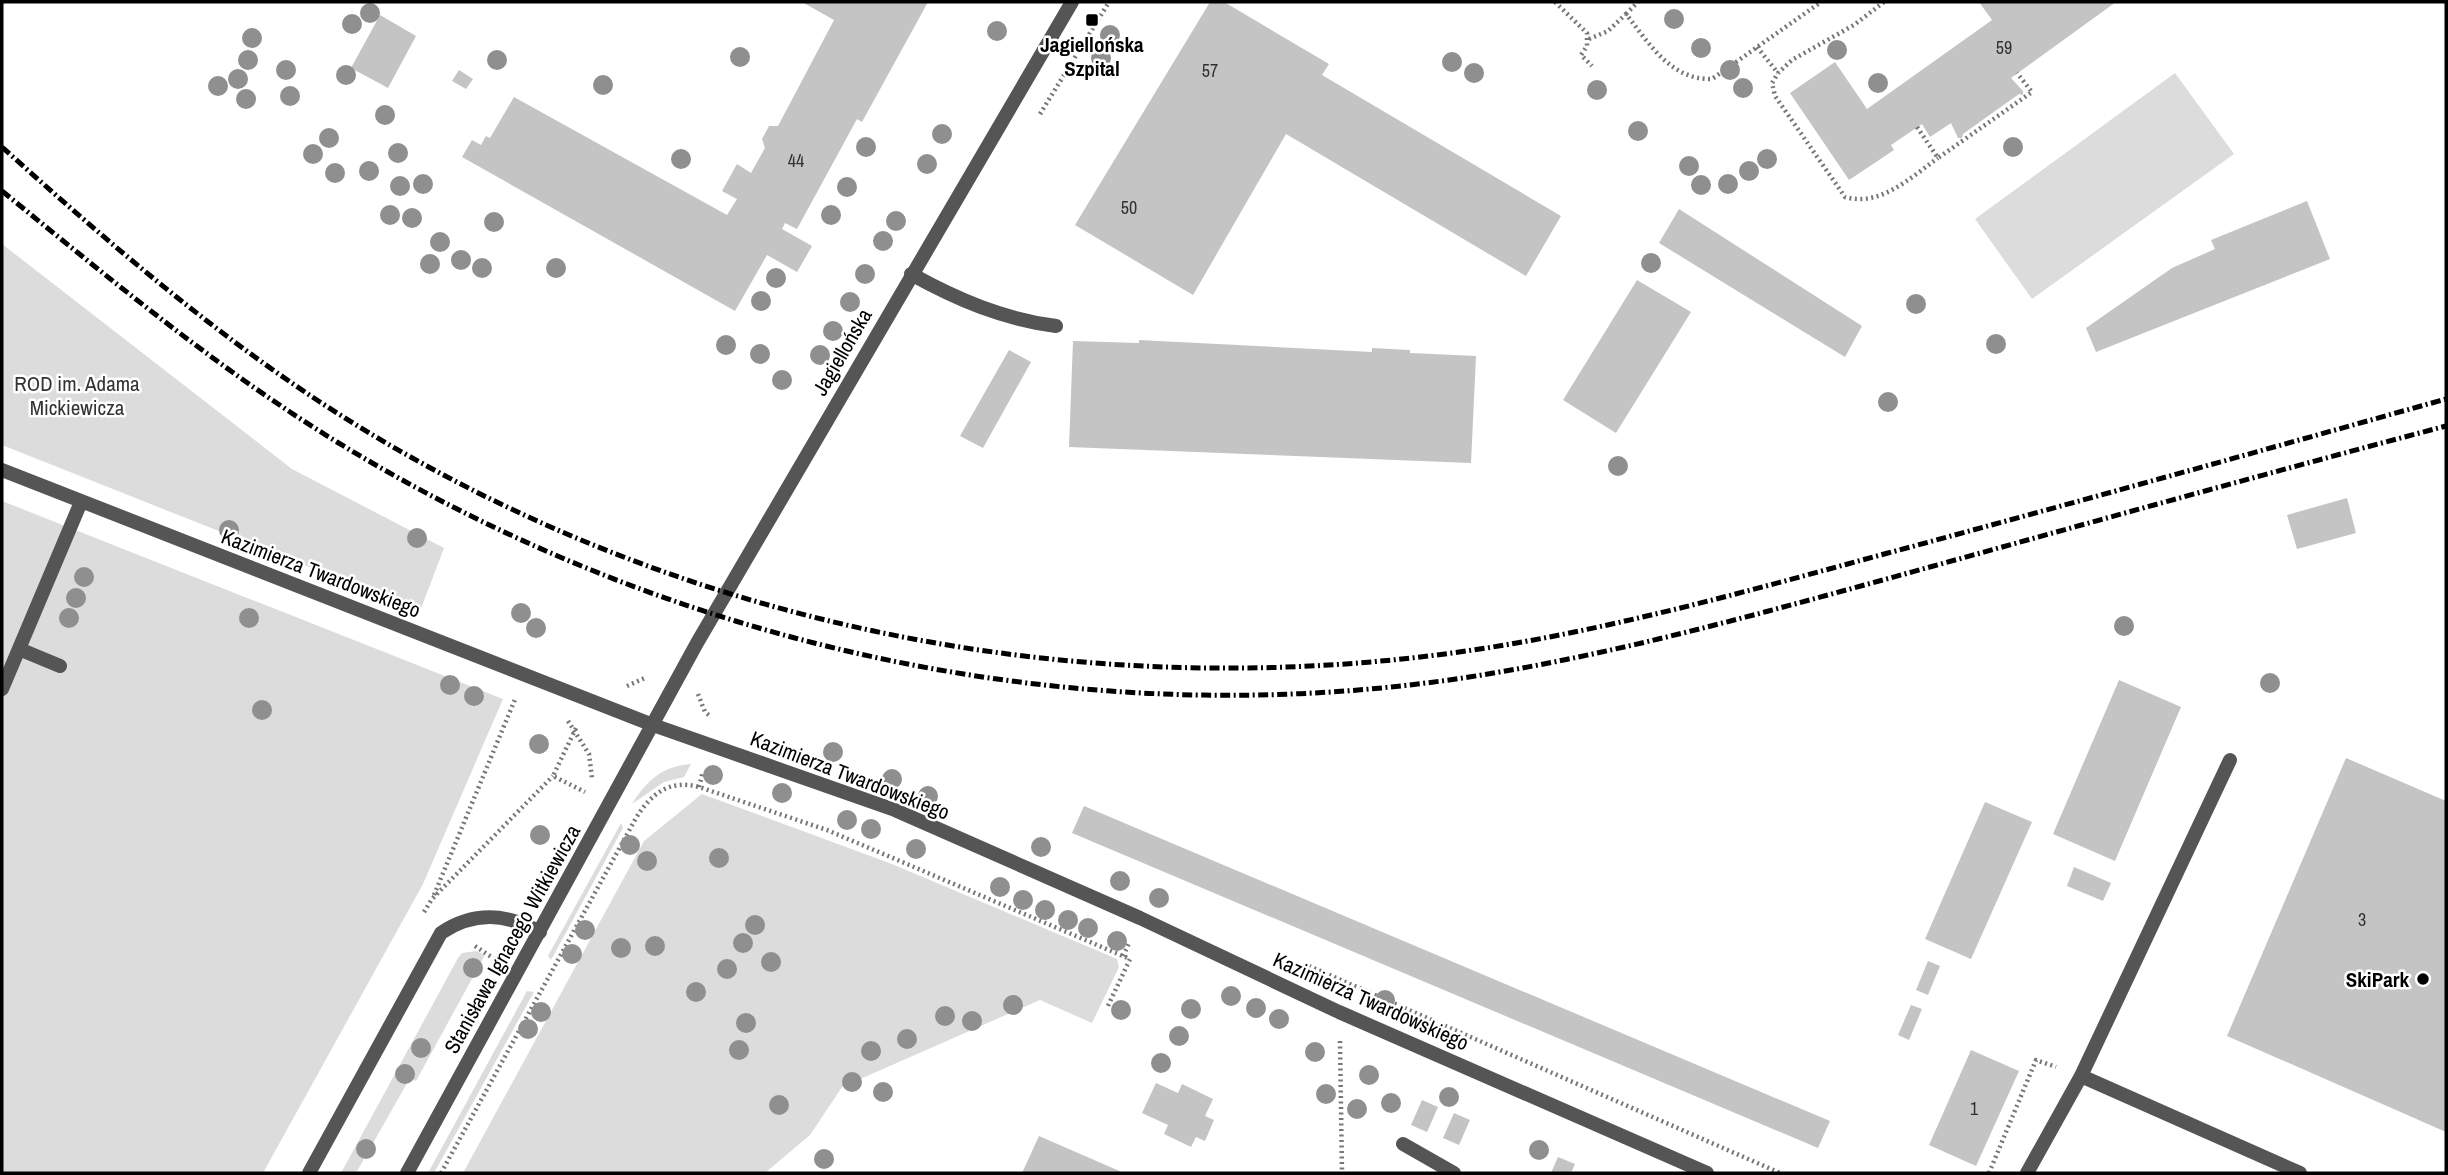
<svg xmlns="http://www.w3.org/2000/svg" width="2448" height="1175" viewBox="0 0 2448 1175" font-family="'Archivo Narrow',sans-serif">
<style>
.green{fill:#dcdcdc}
.building{fill:#c4c4c4}
.lines{fill:none;stroke-linecap:round;stroke-linejoin:round}
.path{stroke:#777;stroke-width:4.5;stroke-dasharray:2 3.5;stroke-linecap:butt}
.service{stroke:#555;stroke-width:14}
.minor{stroke:#555;stroke-width:14}
.tertiary{stroke:#555;stroke-width:14}
.rail{stroke:#000;stroke-width:5;stroke-dasharray:10 3.5 2 3.5;stroke-linecap:butt}
.tree{fill:#8f8f8f}
.poi-dot{fill:#000;stroke:#fff;stroke-width:2.5}
.labels{text-anchor:middle;dominant-baseline:central;stroke-width:5;stroke-linejoin:round;paint-order:stroke}
.number-label{font-size:18px;fill:#313131}
.poi-label{font-size:21px;font-weight:bold;fill:#000;stroke:#fff}
.street-label{font-size:21px;fill:#000;stroke:#fff}
.park-label{font-size:21px;fill:#333;stroke:#fff}
</style>
<rect width="100%" height="100%" fill="#fff"/>
<path class="green" d="M2175 73 2234 154 2032 299 1975 219Z
M2 244 292 469 444 548 420 611 2 445Z
M2 501 503 699 423 884 263 1173H2Z
M691 764 684 777 664 782 632 804C647 780 663 766 691 764Z
M702 794 892 864 1117 959 1119 967 1092 1023 1040 1000 842 1087 810 1135 765 1173H463L644 841Z
M621 823 623 828 551 960 548 956Z
M476 951 485 955 416 1081 410 1078 356 1173H341L458 958 462 953Z
M527 991 534 992 434 1173H428Z"/>
<path class="building" d="M802 2H928L862 122 857 119 797 229 785 223 782 229 812 246 797 272 767 255 735 311 462 157 472 140 481 145 486 136 490 138 514 97 727 215 737 199 722 191 737 164 751 173 765 148 762 139 769 126H778L834 20Z
M1210 2H1224L1329 64 1322 75 1561 216 1526 276 1286 134 1193 295 1075 225Z
M1979 2H2116L2011 78 2023 91V95L2019 94 1963 134 1962 138H1958L1951 123 1930 137 1922 124 1891 145 1894 150 1849 180 1790 93 1835 62 1867 109 1992 20Z
M380 15 416 36 388 88 351 68Z
M459 70 473 79 466 89 452 81Z
M2307 201 2330 259 2096 352 2086 328 2172 268 2215 249 2211 240Z
M1679 209 1862 326 1845 357 1659 243Z
M1637 280 1691 312 1616 433 1563 400Z
M1139 340 1372 352V348L1410 350V353L1476 356 1471 463 1069 447 1073 341 1139 343Z
M1009 350 1031 362 983 448 960 436Z
M2347 498 2356 533 2297 549 2287 515Z
M2119 680 2181 707 2115 861 2053 834Z
M2346 758 2446 801V1132L2227 1036Z
M1985 802 2032 822 1971 959 1925 939Z
M1084 806 1830 1121 1818 1148 1072 833Z
M2074 867 2111 883 2103 901 2067 886Z
M1928 961 1940 966 1928 995 1916 990Z
M1911 1005 1922 1009 1909 1040 1898 1035Z
M1971 1050 2019 1071 1976 1166 1929 1145Z
M1156 1083 1178 1093 1182 1084 1213 1099 1205 1116 1214 1120 1205 1141 1196 1137 1191 1147 1164 1134 1168 1125 1142 1113Z
M1422 1100 1438 1107 1427 1132 1411 1125Z
M1454 1113 1470 1120 1459 1145 1443 1138Z
M1039 1136 1101 1163 1124 1173H1022Z
M1558 1157 1575 1164 1571 1173H1551Z"/>
<g class="lines">
<path class="path" d="M1555 2 1587 33V46L1581 55 1592 66
M1884 2 1854 25 1792 60 1778 73 1772 83 1775 96 1845 197C1880 207 1910 178 1938 158
M1626 14 1638 2
M1589 39 1608 31 1626 14C1649 43 1670 80 1712 79L1821 2
M1757 47 1778 73
M1040 114 1109 2
M1917 127 1938 158 2032 92 2017 73
M627 686 647 677
M698 694 705 712 710 716
M568 721 589 754 592 778
M576 728 553 776 585 792
M699 787 703 771
M434 895 516 697
M424 912 432 899 553 776
M475 946 496 960
M1123 956 1130 941
M1309 966 1780 1173
M1340 1041 1342 1173
M441 1173 636 818C651 794 669 779 699 787L827 830 1130 959 1107 1008
M1989 1173 2036 1060 2056 1067"/>
<path class="service" d="M911 274C958 300 1003 319 1056 326
M2081 1076 2300 1173
M1403 1144 1454 1173
M2027 1173 2081 1076 2230 760"/>
<path class="minor" d="M2 470 653 725 895 810 1140 918 1339 1012 1707 1173
M19 649 60 666
M2 689 81 502
M309 1173 441 933C474 911 506 913 540 932"/>
<path class="tertiary" d="M407 1173 697 643 1072 2"/>
<path class="rail" d="M2 147C103 238 206 327 320 402 652 619 1059 706 1452 653 1600 633 1744 592 1888 553 2074 503 2260 451 2446 399
M2 191C110 279 218 369 337 442 672 647 1079 737 1469 677 1612 655 1751 616 1890 578 2075 527 2260 475 2446 426"/>
</g>
<g class="tree">
<circle cx="370" cy="13" r="10"/>
<circle cx="1674" cy="19" r="10"/>
<circle cx="352" cy="24" r="10"/>
<circle cx="997" cy="31" r="10"/>
<circle cx="1110" cy="35" r="10"/>
<circle cx="252" cy="38" r="10"/>
<circle cx="1701" cy="48" r="10"/>
<circle cx="1837" cy="50" r="10"/>
<circle cx="740" cy="57" r="10"/>
<circle cx="1101" cy="58" r="10"/>
<circle cx="248" cy="60" r="10"/>
<circle cx="497" cy="60" r="10"/>
<circle cx="1452" cy="62" r="10"/>
<circle cx="286" cy="70" r="10"/>
<circle cx="1730" cy="70" r="10"/>
<circle cx="1474" cy="73" r="10"/>
<circle cx="346" cy="75" r="10"/>
<circle cx="238" cy="79" r="10"/>
<circle cx="1878" cy="83" r="10"/>
<circle cx="603" cy="85" r="10"/>
<circle cx="218" cy="86" r="10"/>
<circle cx="1743" cy="88" r="10"/>
<circle cx="1597" cy="90" r="10"/>
<circle cx="290" cy="96" r="10"/>
<circle cx="246" cy="99" r="10"/>
<circle cx="385" cy="115" r="10"/>
<circle cx="1638" cy="131" r="10"/>
<circle cx="942" cy="134" r="10"/>
<circle cx="329" cy="138" r="10"/>
<circle cx="866" cy="147" r="10"/>
<circle cx="2013" cy="147" r="10"/>
<circle cx="398" cy="153" r="10"/>
<circle cx="313" cy="154" r="10"/>
<circle cx="681" cy="159" r="10"/>
<circle cx="1767" cy="159" r="10"/>
<circle cx="927" cy="164" r="10"/>
<circle cx="1689" cy="166" r="10"/>
<circle cx="369" cy="171" r="10"/>
<circle cx="1749" cy="171" r="10"/>
<circle cx="335" cy="173" r="10"/>
<circle cx="423" cy="184" r="10"/>
<circle cx="1728" cy="184" r="10"/>
<circle cx="1701" cy="185" r="10"/>
<circle cx="400" cy="186" r="10"/>
<circle cx="847" cy="187" r="10"/>
<circle cx="390" cy="215" r="10"/>
<circle cx="831" cy="215" r="10"/>
<circle cx="412" cy="218" r="10"/>
<circle cx="896" cy="221" r="10"/>
<circle cx="494" cy="222" r="10"/>
<circle cx="883" cy="241" r="10"/>
<circle cx="440" cy="242" r="10"/>
<circle cx="461" cy="260" r="10"/>
<circle cx="1651" cy="263" r="10"/>
<circle cx="430" cy="264" r="10"/>
<circle cx="482" cy="268" r="10"/>
<circle cx="556" cy="268" r="10"/>
<circle cx="865" cy="274" r="10"/>
<circle cx="776" cy="278" r="10"/>
<circle cx="761" cy="301" r="10"/>
<circle cx="850" cy="302" r="10"/>
<circle cx="1916" cy="304" r="10"/>
<circle cx="833" cy="331" r="10"/>
<circle cx="1996" cy="344" r="10"/>
<circle cx="726" cy="345" r="10"/>
<circle cx="760" cy="354" r="10"/>
<circle cx="820" cy="355" r="10"/>
<circle cx="782" cy="380" r="10"/>
<circle cx="1888" cy="402" r="10"/>
<circle cx="1618" cy="466" r="10"/>
<circle cx="229" cy="530" r="10"/>
<circle cx="417" cy="538" r="10"/>
<circle cx="84" cy="577" r="10"/>
<circle cx="76" cy="598" r="10"/>
<circle cx="521" cy="613" r="10"/>
<circle cx="69" cy="618" r="10"/>
<circle cx="249" cy="618" r="10"/>
<circle cx="2124" cy="626" r="10"/>
<circle cx="536" cy="628" r="10"/>
<circle cx="2270" cy="683" r="10"/>
<circle cx="450" cy="685" r="10"/>
<circle cx="474" cy="696" r="10"/>
<circle cx="262" cy="710" r="10"/>
<circle cx="539" cy="744" r="10"/>
<circle cx="833" cy="752" r="10"/>
<circle cx="713" cy="775" r="10"/>
<circle cx="892" cy="779" r="10"/>
<circle cx="782" cy="793" r="10"/>
<circle cx="928" cy="796" r="10"/>
<circle cx="847" cy="820" r="10"/>
<circle cx="871" cy="829" r="10"/>
<circle cx="540" cy="835" r="10"/>
<circle cx="630" cy="845" r="10"/>
<circle cx="1041" cy="847" r="10"/>
<circle cx="916" cy="849" r="10"/>
<circle cx="719" cy="858" r="10"/>
<circle cx="647" cy="861" r="10"/>
<circle cx="1120" cy="881" r="10"/>
<circle cx="1000" cy="887" r="10"/>
<circle cx="1159" cy="898" r="10"/>
<circle cx="1023" cy="900" r="10"/>
<circle cx="1045" cy="910" r="10"/>
<circle cx="1068" cy="920" r="10"/>
<circle cx="755" cy="925" r="10"/>
<circle cx="1088" cy="928" r="10"/>
<circle cx="585" cy="930" r="10"/>
<circle cx="1117" cy="941" r="10"/>
<circle cx="743" cy="943" r="10"/>
<circle cx="655" cy="946" r="10"/>
<circle cx="621" cy="948" r="10"/>
<circle cx="572" cy="954" r="10"/>
<circle cx="771" cy="962" r="10"/>
<circle cx="473" cy="968" r="10"/>
<circle cx="727" cy="969" r="10"/>
<circle cx="696" cy="992" r="10"/>
<circle cx="1231" cy="996" r="10"/>
<circle cx="1385" cy="1000" r="10"/>
<circle cx="1013" cy="1005" r="10"/>
<circle cx="1256" cy="1008" r="10"/>
<circle cx="1191" cy="1009" r="10"/>
<circle cx="1121" cy="1010" r="10"/>
<circle cx="541" cy="1012" r="10"/>
<circle cx="945" cy="1016" r="10"/>
<circle cx="1279" cy="1019" r="10"/>
<circle cx="972" cy="1021" r="10"/>
<circle cx="746" cy="1023" r="10"/>
<circle cx="528" cy="1029" r="10"/>
<circle cx="1179" cy="1036" r="10"/>
<circle cx="907" cy="1039" r="10"/>
<circle cx="421" cy="1048" r="10"/>
<circle cx="739" cy="1050" r="10"/>
<circle cx="871" cy="1051" r="10"/>
<circle cx="1315" cy="1052" r="10"/>
<circle cx="1161" cy="1063" r="10"/>
<circle cx="405" cy="1074" r="10"/>
<circle cx="1369" cy="1075" r="10"/>
<circle cx="852" cy="1082" r="10"/>
<circle cx="883" cy="1092" r="10"/>
<circle cx="1326" cy="1094" r="10"/>
<circle cx="1449" cy="1097" r="10"/>
<circle cx="1391" cy="1103" r="10"/>
<circle cx="779" cy="1105" r="10"/>
<circle cx="1357" cy="1109" r="10"/>
<circle cx="366" cy="1149" r="10"/>
<circle cx="1539" cy="1150" r="10"/>
<circle cx="824" cy="1159" r="10"/>
</g>
<g class="poi-dot">
<rect x="1085" y="13" width="14" height="14" rx="3.5"/>
<circle cx="2423" cy="979" r="7"/>
</g>
<g class="labels">
<g class="number-label">
<text x="2004" y="47">59</text>
<text x="1210" y="70">57</text>
<text x="796" y="160">44</text>
<text x="1129" y="207">50</text>
<text x="2362" y="919">3</text>
<text x="1974" y="1108">1</text>
</g>
<g class="poi-label">
<text x="1092" y="44">Jagiellońska<tspan x="1092" dy="24">Szpital</tspan></text>
<text x="2409" y="979" text-anchor="end">SkiPark</text>
</g>
<g class="street-label">
<text transform="translate(842 352) rotate(-60)">Jagiellońska</text>
<text transform="translate(321 573) rotate(21)">Kazimierza Twardowskiego</text>
<text transform="translate(850 775) rotate(21)">Kazimierza Twardowskiego</text>
<text transform="translate(512 939) rotate(-61)">Stanisława Ignacego Witkiewicza</text>
<text transform="translate(1371 1001) rotate(24)">Kazimierza Twardowskiego</text>
</g>
<g class="park-label">
<text x="77" y="383">ROD im. Adama<tspan x="77" dy="24">Mickiewicza</tspan></text>
</g>
</g>
<rect width="2448" height="1175" fill="none" stroke="#000000" stroke-width="7"/>
</svg>
